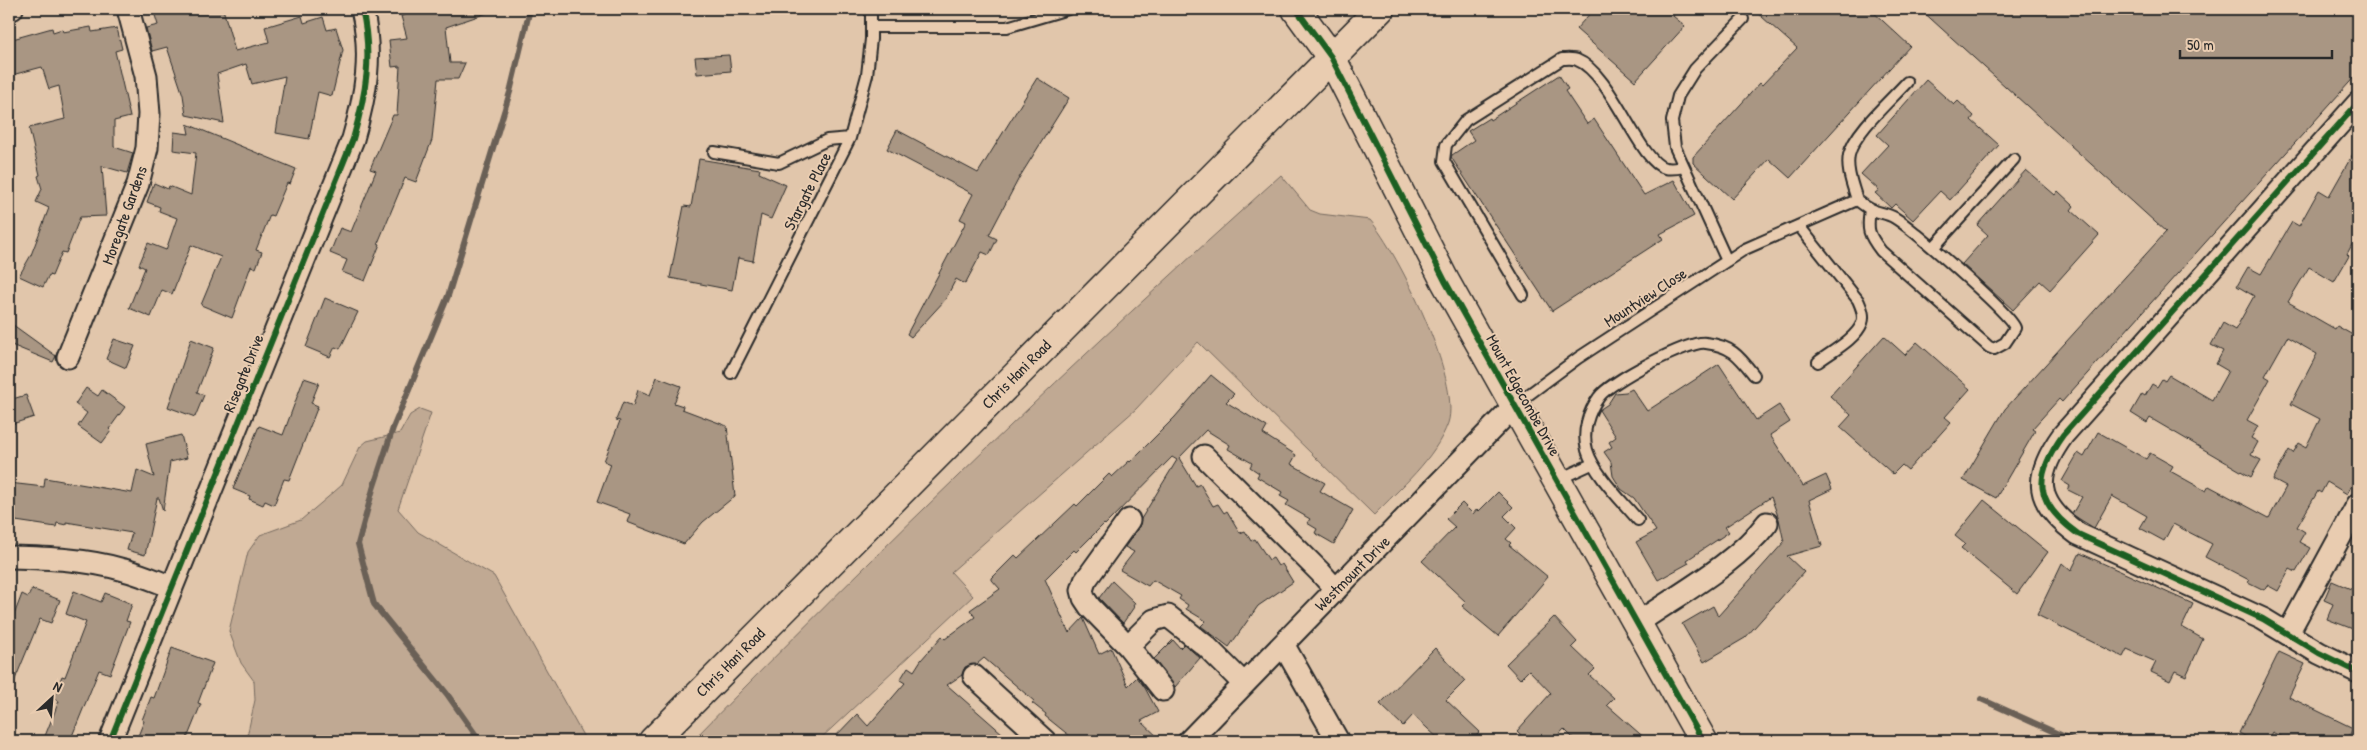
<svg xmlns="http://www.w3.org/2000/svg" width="2367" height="750" viewBox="0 0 2367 750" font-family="'Patrick Hand',sans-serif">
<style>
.green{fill:#c0a993;stroke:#766a5f}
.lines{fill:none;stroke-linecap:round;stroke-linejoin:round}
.stream{stroke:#6a6057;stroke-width:6}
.building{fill:#a99683;stroke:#2b2b2b}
.lane-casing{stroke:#2b2b2b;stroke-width:14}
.street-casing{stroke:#2b2b2b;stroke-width:25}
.secondary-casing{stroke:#2b2b2b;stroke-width:31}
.lane{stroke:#e9ccb0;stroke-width:10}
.street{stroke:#e9ccb0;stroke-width:21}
.secondary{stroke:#e9ccb0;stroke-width:28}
.cycleway-casing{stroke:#e9ccb0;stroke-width:9}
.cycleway{stroke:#1b5e20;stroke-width:6}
.labels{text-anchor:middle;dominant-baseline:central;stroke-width:4;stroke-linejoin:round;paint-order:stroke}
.street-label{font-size:16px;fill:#2b2b2b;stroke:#e9ccb0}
</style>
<rect width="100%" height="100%" fill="#e1c6ab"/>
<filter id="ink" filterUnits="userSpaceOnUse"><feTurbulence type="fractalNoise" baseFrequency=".02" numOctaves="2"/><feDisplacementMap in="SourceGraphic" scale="10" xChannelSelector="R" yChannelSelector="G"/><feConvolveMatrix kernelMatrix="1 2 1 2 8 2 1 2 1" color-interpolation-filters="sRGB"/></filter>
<g filter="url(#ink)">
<path class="green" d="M1281 175 1310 210 1320 214 1370 220C1398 252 1462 382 1448 423 1435 459 1400 488 1374 515L1198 342 1136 409 951 572 973 596 818 741H692C882 546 1078 357 1281 175Z
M420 409 431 413 398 509 418 532 494 576 586 741H246L255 700 254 681 241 663 229 631 248 552 260 535 301 520 334 492 342 485 360 447 367 441 400 433 410 415Z"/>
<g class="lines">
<path class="stream" d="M1981 699 2074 741
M480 741 447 694 374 604 358 544 373 489 393 428 448 296 510 92 530 9"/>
</g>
<path class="building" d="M153 9H223L235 51 269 42 265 27 302 16 304 23 323 17 327 30 336 28 343 50 332 96 318 92 309 139 276 133 285 76 252 84 246 64 217 74 224 123 186 115 183 95 167 47 152 51 146 28 158 25Z
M424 9H487V13L446 27 450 63H465L458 79H438L432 140 416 182 405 178 378 243 380 244 365 281 342 272 347 260 330 253 340 228 351 232 376 171 370 169 393 115H397L400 66 392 67 389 40 407 38 401 16Z
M1594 9H1680L1673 16 1685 26 1635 81 1576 29Z
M1753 9H1870L1910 46 1790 178 1769 159 1732 199 1693 163V157L1760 83 1762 85 1797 48Z
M1920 9H2358V73L2078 384 2062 402 2059 399 2032 429 2035 431 1996 498 1963 480 2005 409 2166 232Z
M91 27 92 32 117 28 122 49 115 51 130 117 114 121V147L133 153 127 173 102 166 106 216 80 217 66 253 62 252 52 276 49 275 43 287 19 276 31 255 49 208 36 202 42 189 38 176 40 175 29 128 65 119 59 86 49 89 42 67 12 75 9 64V40L52 28 53 32 62 29 63 32Z
M729 55 731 71 697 74 695 57Z
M1559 75 1568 89 1565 91 1587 124 1594 119 1644 195 1674 180 1694 216 1660 234 1663 239 1552 311 1451 157 1452 155 1474 140 1468 131 1489 118 1490 120Z
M1037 78 1069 98 1019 178 989 235 997 239 989 255 982 252 965 284 956 279 945 300 911 337 907 334 966 222 960 219 973 194 887 149 897 130 978 173Z
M1926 80 1954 105 1958 101 1974 116 1971 120 1999 145 1950 200 1940 191 1913 220 1895 204 1891 208 1875 193 1879 190 1861 174 1888 145 1877 135Z
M187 124 296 169 290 184 287 183 273 216 270 215 256 250 262 252 256 268 251 266 232 318 201 305 221 257 191 245 172 294 162 290 151 317 129 308 145 268 139 265 148 243 166 250 177 218 159 211 160 207 147 202 154 183 168 189 169 186 191 195 196 153 173 150 174 132 189 134Z
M2358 145V233L2347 254 2349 256 2334 282 2309 267 2288 302 2335 329 2337 326 2358 338V474L2347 494 2327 482 2321 493 2318 491 2297 527 2305 532 2299 542 2310 548 2296 572 2290 569 2278 591 2267 585 2264 590 2248 582 2249 580 2205 557 2212 544 2173 524 2164 541 2140 528 2147 516 2112 496 2094 528 2081 520 2072 514 2082 497 2068 490 2070 486 2062 481 2078 453 2084 457 2098 432 2146 459 2150 453 2173 466 2170 471 2206 491 2209 486 2269 518 2286 487 2273 480 2289 450 2293 453 2299 443 2306 447 2320 419 2291 404 2317 354 2287 337 2265 376 2270 379 2247 420 2258 426 2251 438 2258 442 2251 455 2261 460 2251 477 2150 418 2147 423 2131 413 2142 394 2145 396 2152 384 2157 387 2162 379 2165 381 2169 375 2212 400 2228 371 2216 364 2223 351 2211 345 2223 323 2235 330 2254 296 2237 286 2248 267 2261 274 2292 222 2299 226 2319 190 2329 196Z
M699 159 760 169 759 173 786 185 771 219 761 215 753 261 738 258 732 290 670 278 684 206 691 207Z
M2026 170 2055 195 2058 191 2074 206 2071 210 2099 235 2050 290 2040 281 2013 310 1962 264 1988 235 1977 225Z
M325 298 358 312 340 349 335 347 330 357 306 347Z
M9 322 56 356 53 362 9 344Z
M1884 336 1905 355 1917 342 1970 389 1945 417 1951 422 1908 470 1902 465 1893 474 1840 427 1851 415 1830 396Z
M114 339 135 346 126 368 106 359Z
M191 339 214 348 197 392 204 395 195 417 168 407Z
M1719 364 1756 420 1779 405 1790 422 1770 435 1803 486 1826 475 1832 489 1809 500 1822 546 1787 556 1804 572 1745 638 1704 662 1682 624 1713 606 1718 616 1784 542 1779 519 1771 497 1725 527 1729 532 1687 560 1689 563 1658 580 1636 542 1656 531 1634 498 1621 489 1613 476 1611 462 1604 452 1612 447 1609 442 1616 437 1599 410 1608 404 1615 393 1626 392 1632 389 1647 411Z
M1211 375 1234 394 1226 402 1267 427 1263 434 1296 455 1291 464 1325 483 1320 491 1353 510 1334 544 1315 533 1317 529 1307 523 1310 519 1286 505 1289 501 1280 496 1282 492 1257 477 1259 473 1250 467 1252 463 1228 449 1230 445 1206 430 1179 458 1196 486 1200 484 1213 506 1218 504 1224 513 1227 511 1240 533 1245 531 1251 541 1255 539 1269 560 1273 558 1278 566 1282 564 1293 582 1258 606 1229 647 1201 626 1206 621 1186 609 1188 605 1179 599 1181 596 1153 580 1148 586 1120 570 1134 552 1125 547 1139 527 1141 519 1177 460 1172 457 1105 525 1104 524 1076 552 1074 550 1045 579 1069 633 1083 618 1099 654 1111 648 1128 686 1137 677 1145 688 1158 712 1141 721 1162 741H1076L1045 716 1046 714 1032 703 1034 701 984 658 977 664 965 667 962 675 947 685 1011 741H831L857 714 868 726 905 683 900 680 908 667 914 671 921 660 942 636 945 639 975 617 970 610 1000 589 992 580V578L1015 555 1018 558 1075 504 1077 506 1109 474 1112 477 1129 461 1130 462 1175 417Z
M657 377 681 386 674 403 683 406 682 409 727 426 735 496 703 522 684 544 627 522 630 514 597 502 611 464 604 461 620 421 616 420 623 402 633 406 638 390 650 395Z
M304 378 319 383 311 403 318 406 289 480 284 479 274 505 265 501 263 505 249 499 250 496 233 489 259 426 283 435Z
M86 388 98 396 102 390 125 407 109 429 111 431 102 443 78 426 87 413 75 404Z
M26 395 34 417 9 425V400Z
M181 435 187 458 170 462 163 511 159 498H157L145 555 127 550 132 533 66 522V525L57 523 56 527 9 520V483L44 487 45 478 132 493 137 470 154 477 146 444Z
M1498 492 1513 507 1504 516 1516 528 1506 539 1511 543 1509 545 1548 577 1498 636 1462 606 1466 602 1422 561 1455 527 1446 519 1462 503 1473 514 1477 509 1479 511Z
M1984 500 2048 552 2017 594 1961 548 1965 544 1955 536Z
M2080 553 2193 604 2182 627 2203 639 2186 676 2175 671 2170 681 2151 672 2156 662 2127 649 2123 657 2037 615 2062 563 2071 571Z
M1112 581 1135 603 1133 606 1134 607 1123 623 1099 598Z
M2332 581 2358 592V631L2327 619 2333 604 2324 600Z
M32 589 60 600 51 623 40 619 9 694V628L22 594 28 597Z
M74 591 101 602 105 593 132 604 126 621 130 622 110 674 99 670 70 741H43L59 701 53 698 62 676 65 677 86 622 66 614Z
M1554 617 1577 642 1572 647 1595 669 1589 675 1614 698 1607 705 1648 741H1576L1564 729 1553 741H1527L1517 731 1551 693 1529 670 1520 679 1506 664Z
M1173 640 1180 648 1184 644 1200 658 1175 687 1154 659Z
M172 648 213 663 198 703 201 704 186 741H136L144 721 142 720 151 697 154 698Z
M1435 648 1465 681 1446 700 1480 732 1471 741H1441L1413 715 1403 726 1380 704Z
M2279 652 2305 664 2289 697 2353 728 2347 741H2290L2272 732 2267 741H2254L2239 733Z"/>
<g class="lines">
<defs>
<path id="lane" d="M871 27H1007L1068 9
M714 152 779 163 827 140 850 138
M1857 200C1861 203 1866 207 1870 209 1878 213 1887 213 1895 218 1913 229 2010 313 2015 328L2005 343 1994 349 1989 347 1881 251C1868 234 1867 230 1870 209
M1799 226 1858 300C1861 307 1865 315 1862 323 1856 339 1831 352 1818 362
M1933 248 2014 159
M1727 261 1675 147 1672 121 1678 96 1695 69 1743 19
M1523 295 1444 161 1446 145 1466 120 1562 59C1566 59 1573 58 1577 60 1611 73 1640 163 1665 168 1671 169 1679 168 1684 167
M731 373 850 138 867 75 871 39V9
M1516 404 1578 358 1745 249 1857 200C1853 186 1846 170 1849 155 1854 132 1891 100 1907 82
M1557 480 1592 464
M1638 520C1622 501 1594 474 1587 450 1582 432 1588 412 1599 397 1609 382 1689 340 1706 343 1732 346 1739 356 1754 375"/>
<path id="street" d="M9 10 12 9
M2358 103 2063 435C2032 478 2035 503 2078 534L2263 619 2319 653 2358 672
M68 357 138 184 147 148 149 114 146 76 128 9
M1204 456 1320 572 1336 590
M1129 520 1085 581 1082 590 1084 598 1090 607 1128 646 1163 690
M9 557C47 558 87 559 124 570 140 574 156 581 172 587
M1636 624C1679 594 1736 564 1767 523
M2288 633 2358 504
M1283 644 1338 741
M1128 646 1154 620 1168 616 1207 647 1244 684
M974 676 1045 741
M110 741 353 139C366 94 373 55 362 9
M1189 741 1515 405"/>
<path id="secondary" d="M1296 9 1331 57 1445 281 1703 741
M653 741 1380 9"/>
</defs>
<use href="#lane" class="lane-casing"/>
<use href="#street" class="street-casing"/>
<use href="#secondary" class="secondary-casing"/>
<use href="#lane" class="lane"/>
<use href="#street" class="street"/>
<use href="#secondary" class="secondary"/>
<defs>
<path id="cycleway" d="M1296 9 1331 57 1445 281 1703 741
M2358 103 2063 435C2032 478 2035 503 2078 534L2263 619 2319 653 2358 672
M110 741 353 139C366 94 373 55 362 9"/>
</defs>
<use href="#cycleway" class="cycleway-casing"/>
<use href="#cycleway" class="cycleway"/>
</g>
</g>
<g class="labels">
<g class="street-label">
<text transform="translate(807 191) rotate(-63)">Stargate Place</text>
<text transform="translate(124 215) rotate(-70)">Moregate Gardens</text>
<text transform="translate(1645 297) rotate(-33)">Mountview Close</text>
<text transform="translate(243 373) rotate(-68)">Risegate Drive</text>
<text transform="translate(1016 374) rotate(-45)">Chris Hani Road</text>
<text transform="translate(1524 395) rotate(61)">Mount Edgecombe Drive</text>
<text transform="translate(1352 573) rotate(-45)">Westmount Drive</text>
<text transform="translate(730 662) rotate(-45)">Chris Hani Road</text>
</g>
</g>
<rect width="2367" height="750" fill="none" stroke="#e9ccb0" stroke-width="30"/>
<rect x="15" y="15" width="2337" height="720" fill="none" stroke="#2b2b2b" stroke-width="2" filter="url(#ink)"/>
<g transform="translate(52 698) rotate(26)" stroke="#e9ccb0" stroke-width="4" paint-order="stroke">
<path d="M0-4L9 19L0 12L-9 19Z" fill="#2b2b2b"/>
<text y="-8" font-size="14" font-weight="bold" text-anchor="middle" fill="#2b2b2b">N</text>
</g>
<path d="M2180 50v8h152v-8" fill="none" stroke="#2b2b2b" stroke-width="2.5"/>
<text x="2187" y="50" font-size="15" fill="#2b2b2b" stroke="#e9ccb0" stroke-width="4" paint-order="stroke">50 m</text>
</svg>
